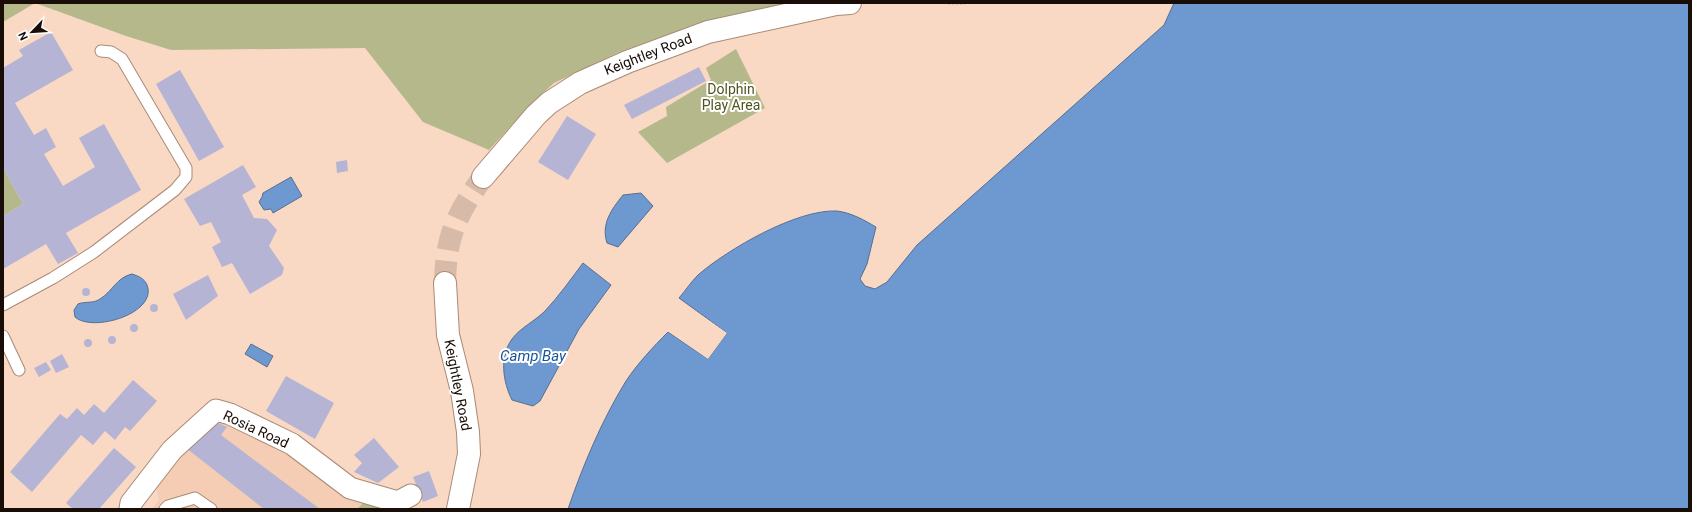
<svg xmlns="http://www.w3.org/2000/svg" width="1692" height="512" viewBox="0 0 1692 512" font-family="Roboto,sans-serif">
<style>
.built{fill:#f4cdb4}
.green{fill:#b5b88b}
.water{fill:#6d99d0;stroke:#546f94}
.pier{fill:#f9d8c4}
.building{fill:#b5b4d4}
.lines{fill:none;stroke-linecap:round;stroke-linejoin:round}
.secondary-tunnel{stroke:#d7baa8;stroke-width:22;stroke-dasharray:22 11;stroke-linecap:butt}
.service-casing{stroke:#a98a77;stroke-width:13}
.minor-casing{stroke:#a98a77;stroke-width:23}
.secondary-casing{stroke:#a98a77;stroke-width:24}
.path{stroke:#8b7567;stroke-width:2.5;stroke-dasharray:2 2;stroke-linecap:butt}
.service{stroke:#fff;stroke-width:11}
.minor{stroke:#fff;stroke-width:21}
.secondary{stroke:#fff;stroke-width:22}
.labels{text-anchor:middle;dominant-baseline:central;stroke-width:4;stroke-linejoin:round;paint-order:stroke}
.street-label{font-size:14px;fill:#190e07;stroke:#fff}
.park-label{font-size:14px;fill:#52541e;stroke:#fff}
.water-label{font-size:15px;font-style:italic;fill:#185396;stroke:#fff}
</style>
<rect width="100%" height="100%" fill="#f9d8c4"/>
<path class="built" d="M216 418 293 450 367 499 357 509H152L159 500 155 483Z"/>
<path class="green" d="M3 3H799L692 26 617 53 554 83 529 106 489 150 423 122 365 48 171 50 126 36 35 3 3 22Z
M736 49 765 108 667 163 638 132 667 116 666 107 711 80 706 68Z
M3 168 23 204 3 216Z
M367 499 399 509H357Z"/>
<path class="water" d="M1174 3H1689V509H568C583 465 602 420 626 381 638 363 653 347 668 332L708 359 727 333 679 298C685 291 691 282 698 275 728 249 797 209 837 211 852 213 864 220 876 227L867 264 860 279 865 286 875 289 887 282 917 245 1164 25Z
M291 177 302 196 273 213 271 209 264 210 259 202 262 197 263 193Z
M641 193 653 206 618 247 607 243C601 224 611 210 623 195Z
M583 263 611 285 579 329 540 401 533 406 512 400C503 382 499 357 512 339 520 328 535 321 545 311 559 296 571 279 583 263Z
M132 274C138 276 144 278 147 285 158 313 93 333 75 317L74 310 78 304C85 301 93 304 100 299 112 292 117 277 132 274Z
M251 344 273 356 267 367 245 354Z"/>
<path class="pier" d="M677 298 727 333 708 359 666 330H669L708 357 724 333Z"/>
<path class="building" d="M51 32 73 70 15 103 34 135 46 128 56 147 44 154 63 186 95 167 79 138 104 124 141 190 66 233 78 253 58 264 46 244 3 269V216L23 204 3 168V68L23 56 19 50Z
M699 67 706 81 632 119 624 105Z
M180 70 224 147 199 161 156 84Z
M567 116 596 134 568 180 538 162Z
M347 160 348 171 337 173 336 162Z
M243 165 256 187 242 195 254 218 267 219 277 230 269 246 284 268 282 275 250 294 232 263 222 267 212 247 221 242 211 222 200 226 184 199Z
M208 275 218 296 186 320 173 294Z
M82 292a4 4 0 1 1 8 0a4 4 0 1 1-8 0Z
M150 308a4 4 0 1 1 8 0a4 4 0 1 1-8 0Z
M130 328a4 4 0 1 1 8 0a4 4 0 1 1-8 0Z
M108 340a4 4 0 1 1 8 0a4 4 0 1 1-8 0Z
M84 343a4 4 0 1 1 8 0a4 4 0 1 1-8 0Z
M62 354 69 367 56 373 50 361Z
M46 362 51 370 39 377 34 368Z
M286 376 334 403 315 439 266 411Z
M133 380 157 401 130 431 125 427 115 440 105 431 93 445 81 435 32 492 10 472 60 414 67 419 77 408 84 415 94 404 104 413Z
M214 421 227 427 221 435 320 509H264L186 448Z
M374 438 399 467 378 483 354 472 362 463 354 455Z
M114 448 136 467 99 509H73L66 503Z
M429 471 438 496 423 502 413 477Z"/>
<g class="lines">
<path class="secondary-tunnel" d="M445 283C446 235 456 216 483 177"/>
<defs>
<path id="service" d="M3 305 53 278 94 252 175 190 186 177V168L122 59 111 52 101 51
M3 336 19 370
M165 509 168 506 195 498 211 509"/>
<path id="minor" d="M130 509 131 503 172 450 216 410 230 414 292 444 350 488 398 502 411 495"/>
<path id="secondary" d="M483 177 536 115 549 103 580 83 627 62 708 32 836 4 850 3
M445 283 448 335 462 391 468 432 469 454 458 509"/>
</defs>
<use href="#service" class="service-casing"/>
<use href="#minor" class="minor-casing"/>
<use href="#secondary" class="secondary-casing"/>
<path class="path" d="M948 3H965"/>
<use href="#service" class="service"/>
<use href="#minor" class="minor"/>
<use href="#secondary" class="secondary"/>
</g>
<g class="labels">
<g class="street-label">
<text transform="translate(648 54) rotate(-21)">Keightley Road</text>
<text transform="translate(458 385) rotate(79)">Keightley Road</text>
<text transform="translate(256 429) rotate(25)">Rosia Road</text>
</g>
<g class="park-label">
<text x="731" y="89">Dolphin<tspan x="731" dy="16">Play Area</tspan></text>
</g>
<g class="water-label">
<text x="533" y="356">Camp Bay</text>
</g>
</g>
<rect width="1692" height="512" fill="none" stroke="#190e07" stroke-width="8"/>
<g transform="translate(32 32) rotate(245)" stroke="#ffffff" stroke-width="3" paint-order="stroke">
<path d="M0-3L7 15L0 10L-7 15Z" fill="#190e07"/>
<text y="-6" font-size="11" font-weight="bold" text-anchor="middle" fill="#190e07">N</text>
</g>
</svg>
